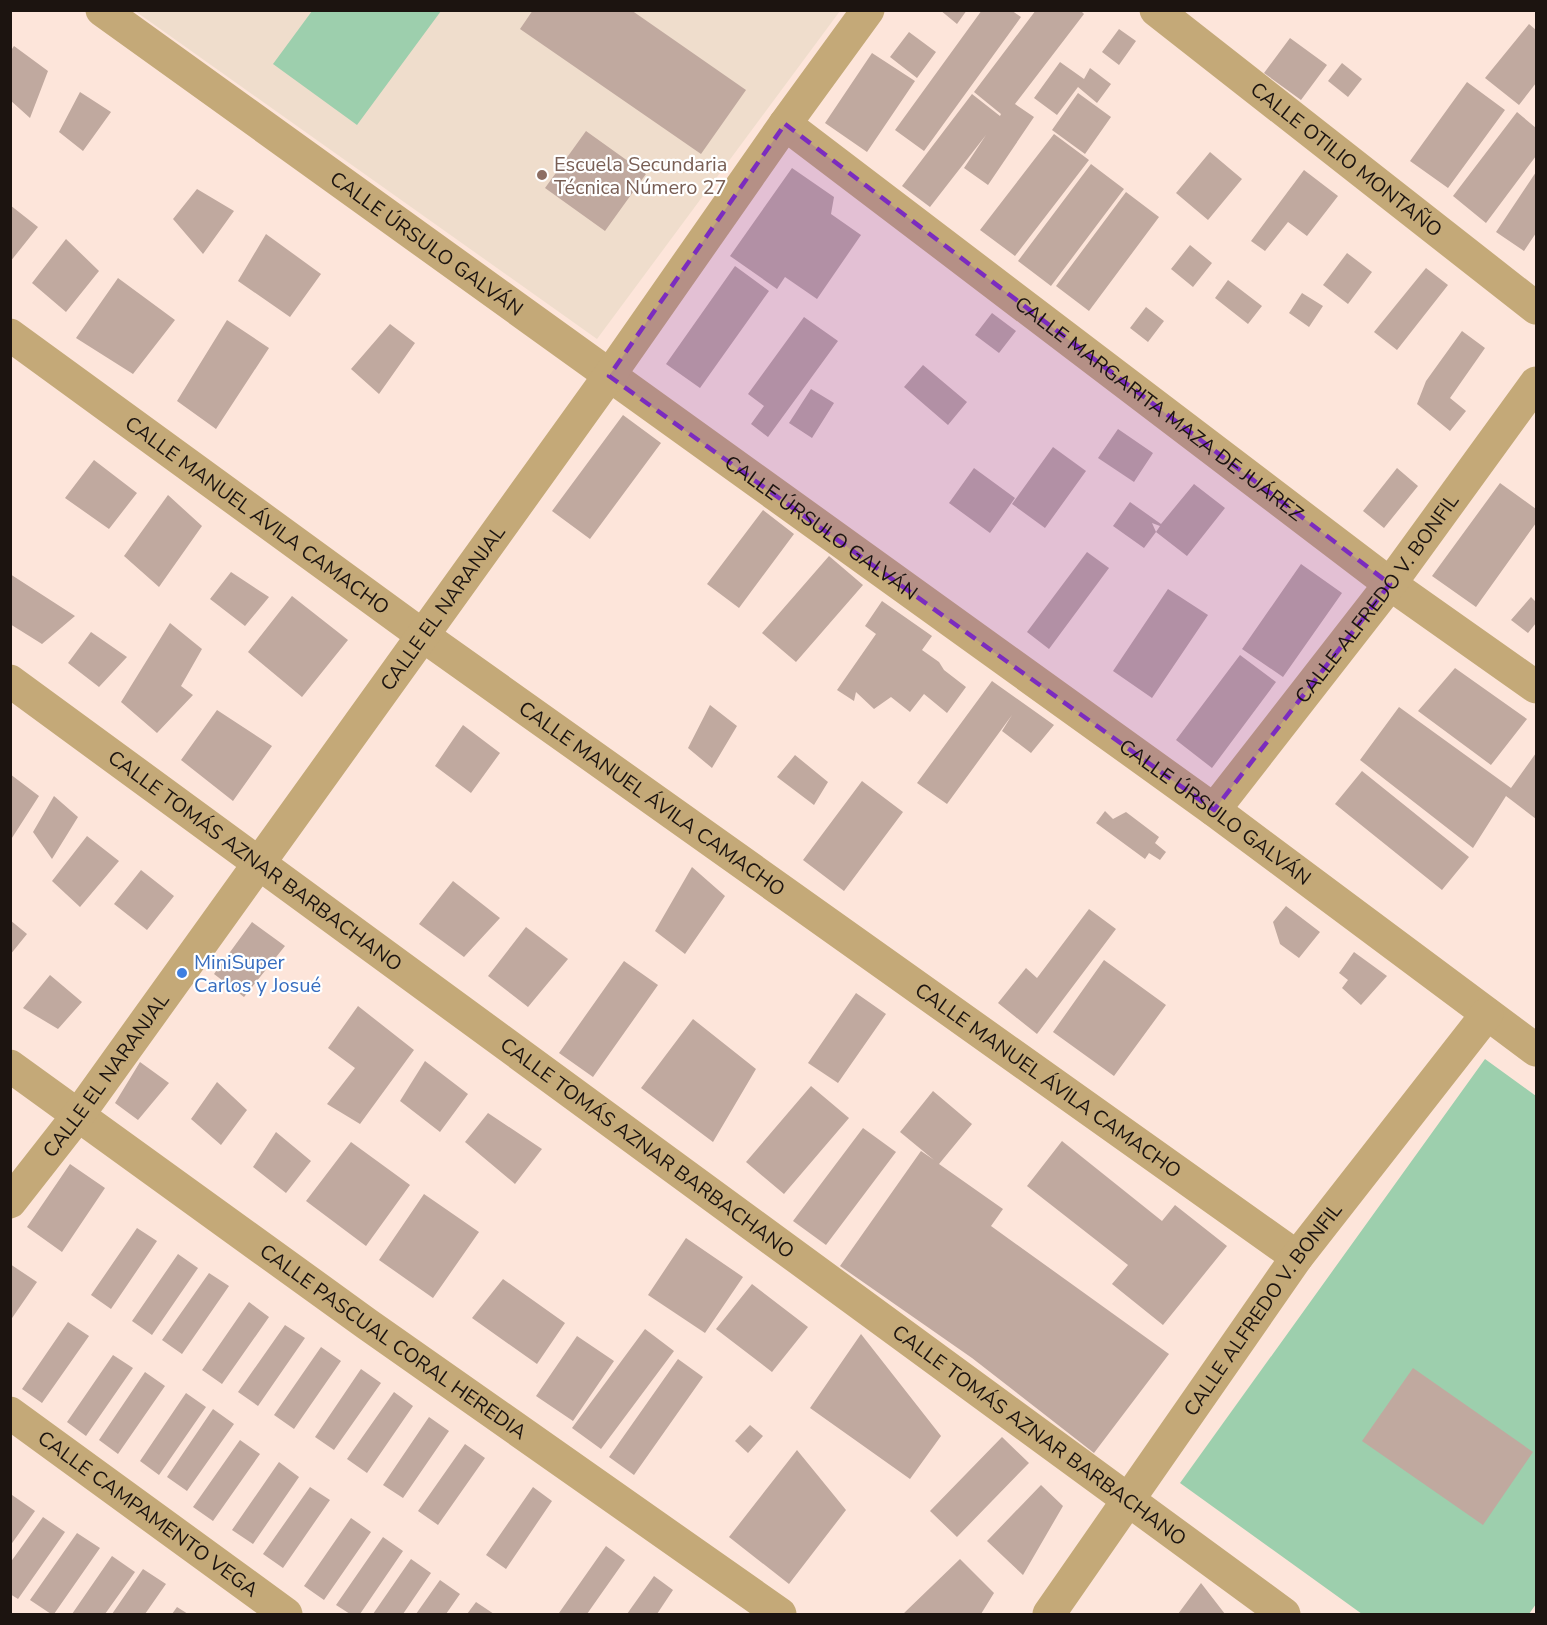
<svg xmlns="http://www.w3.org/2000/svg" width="1547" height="1625" viewBox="0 0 1547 1625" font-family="'Nunito Sans',sans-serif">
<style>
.education{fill:#efddcc}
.green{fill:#9dcfad}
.building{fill:#c0a99f}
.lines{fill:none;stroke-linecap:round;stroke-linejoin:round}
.street{stroke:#c4a978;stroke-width:33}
.marked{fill:#7b2cbf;fill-opacity:0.2;stroke:#7b2cbf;stroke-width:4.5;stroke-dasharray:12 8;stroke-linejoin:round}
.education-dot{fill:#8d6e63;stroke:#fff;stroke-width:2}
.shop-dot{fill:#3f7fe0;stroke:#fff;stroke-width:2}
.labels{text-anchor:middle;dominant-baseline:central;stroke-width:4.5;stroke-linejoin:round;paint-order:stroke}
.street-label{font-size:20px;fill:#1c1410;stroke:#fff}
.education-label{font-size:20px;fill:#785e54;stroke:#fff;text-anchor:start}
.shop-label{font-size:20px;fill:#366cbe;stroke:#fff;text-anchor:start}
</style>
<rect width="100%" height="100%" fill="#fde5da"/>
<path class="education" d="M135 11H840L597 339Z"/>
<path class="green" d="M312 11V10L441 11 357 125 273 64Z
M1485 1059 1536 1096V1604L1529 1614H1362L1180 1483Z"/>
<path class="building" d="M533 10H631L746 90 701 154 520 29Z
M940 10H967L957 24Z
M982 10H1011L1021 17 924 151 895 130Z
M1036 10H1080L1084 14 1015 104 1034 117 988 185 964 168 986 135 930 207 902 186 972 94 1000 116 1001 114 974 92Z
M1529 24 1536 30V83L1519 105 1485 78Z
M1119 29 1136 41 1119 65 1102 52Z
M909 32 936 52 917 78 890 57Z
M1290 38 1327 65 1301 100 1264 73Z
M14 46 48 71 30 118 10 100V52Z
M872 53 915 81 867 152 825 123Z
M1060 62 1084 79 1090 68 1111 84 1097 103 1078 87 1057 115 1034 98Z
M1342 63 1362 79 1348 97 1328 81Z
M1467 82 1505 110 1448 188 1410 161Z
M80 92 111 112 83 151 59 132Z
M1078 93 1111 117 1085 154 1052 130Z
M1517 112 1536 128V156L1486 223 1453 196Z
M586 131 646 174 605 231 545 188Z
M1054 134 1089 160 1015 256 980 230Z
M1210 152 1242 179 1208 220 1176 193Z
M1091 164 1124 189 1051 286 1018 261Z
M792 168 834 197 831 214 861 235 817 299 785 277 777 289 730 256Z
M1304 170 1338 196 1307 236 1288 222 1265 251 1251 241Z
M1536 172V233L1524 251 1496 232Z
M197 189 234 211 203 254 173 219Z
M1126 192 1159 217 1089 311 1056 286Z
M10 205 38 227 10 262Z
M266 234 321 274 290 317 238 281Z
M66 239 99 271 66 312 32 283Z
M1190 245 1212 263 1193 287 1171 269Z
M1347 253 1372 272 1348 304 1323 285Z
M735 266 769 291 700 388 666 364Z
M1426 268 1448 285 1397 350 1374 332Z
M118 278 175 320 133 374 76 338Z
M1228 280 1262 306 1248 324 1215 298Z
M1302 293 1323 306 1309 327 1289 313Z
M1146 307 1164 321 1148 342 1130 328Z
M992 313 1016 331 999 353 975 335Z
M804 317 838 341 768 437 751 424 764 406 748 394Z
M227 320 269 348 216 429 177 401Z
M390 324 415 343 379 394 351 369Z
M1462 331 1485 348 1450 398 1466 411 1450 431 1417 404 1426 381Z
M923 365 967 402 948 425 904 387Z
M811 389 834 403 812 438 789 423Z
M623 415 661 443 590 539 552 511Z
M1118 429 1153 453 1134 482 1098 458Z
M1053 447 1086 471 1045 528 1012 504Z
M94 460 137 493 109 529 65 498Z
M974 468 1015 498 990 533 949 503Z
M1397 468 1418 486 1384 528 1363 511Z
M1500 483 1536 509V523L1476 607 1432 576Z
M1194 484 1225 508 1187 556 1156 532 1160 526 1152 523 1156 532 1144 548 1113 526 1130 502 1161 524Z
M168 495 202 526 159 587 124 556Z
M763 510 794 534 739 608 707 584Z
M1087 552 1109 568 1049 649 1027 632Z
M829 556 863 585 796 662 762 633Z
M1301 564 1342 593 1283 677 1242 649Z
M231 572 269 597 245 626 210 599Z
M10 574 75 616 42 644 10 624Z
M1168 589 1208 615 1152 698 1113 671Z
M292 596 348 640 302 697 248 652Z
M1531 597 1536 602V623L1528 633 1511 620Z
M882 601 932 636 922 650 939 662 944 670 966 687 947 713 924 694 910 712 891 697 874 709 856 692 854 701 837 690 876 634 865 626Z
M170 623 202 649 181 686 193 695 157 733 121 702Z
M91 632 127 657 99 687 68 663Z
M1240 655 1276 682 1212 768 1176 740Z
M1455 668 1527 719 1491 765 1418 711Z
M992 681 1054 725 1031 753 1002 731 1012 715 947 804 917 783Z
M710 705 737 726 712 768 688 748Z
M1399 707 1511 788 1536 753V819L1506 796 1473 848 1360 760Z
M217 710 272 746 233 801 181 760Z
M463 725 500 753 471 793 435 766Z
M795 755 828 782 814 805 777 777Z
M1362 771 1469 857 1442 890 1335 804Z
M10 774 39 796 10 841Z
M862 781 903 812 844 891 803 860Z
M54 796 78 817 52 859 33 832Z
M1105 811 1113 819 1126 812 1159 837 1155 843 1166 852 1160 860 1149 853 1145 859 1096 823Z
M87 836 119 861 80 907 52 881Z
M692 867 725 896 685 954 655 931Z
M141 870 174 896 147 930 114 904Z
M453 881 500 918 464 957 419 924Z
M1286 906 1320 932 1299 958 1280 944 1273 922Z
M1089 909 1116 929 1037 1034 998 1003 1026 968 1037 978Z
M10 920 27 934 10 955Z
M252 922 285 946 244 997 214 974Z
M526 927 568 959 528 1007 488 976Z
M1354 952 1387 976 1361 1005 1342 988 1348 980 1339 973Z
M1104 960 1166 1005 1114 1076 1053 1032Z
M624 961 658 985 593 1077 559 1053Z
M50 975 82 1002 58 1029 23 1008Z
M856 993 886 1014 838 1083 808 1063Z
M358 1006 414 1050 360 1124 327 1104 355 1068 328 1048Z
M693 1019 756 1069 713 1142 641 1088Z
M425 1061 468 1094 440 1132 400 1101Z
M140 1062 169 1083 138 1120 115 1103Z
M217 1082 247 1110 221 1145 191 1119Z
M811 1086 849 1118 784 1194 746 1162Z
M933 1091 972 1124 939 1164 1003 1209 991 1226 1169 1354 1094 1453 972 1358 840 1266 921 1151 934 1160 900 1132Z
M488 1113 542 1149 515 1184 465 1142Z
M863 1128 896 1152 826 1245 793 1221Z
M276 1132 311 1161 286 1193 253 1167Z
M1062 1141 1162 1221 1175 1205 1227 1246 1163 1325 1112 1284 1128 1265 1027 1186Z
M351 1142 410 1185 366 1246 306 1201Z
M70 1164 105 1188 62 1252 27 1227Z
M424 1194 479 1232 433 1298 379 1260Z
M137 1228 157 1241 111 1309 91 1295Z
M686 1238 743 1277 705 1333 648 1295Z
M178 1254 198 1268 152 1335 132 1321Z
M10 1264 37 1282 10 1321Z
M209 1273 229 1286 182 1354 162 1340Z
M503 1279 565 1323 537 1364 472 1318Z
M752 1284 808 1327 772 1372 716 1329Z
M249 1302 269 1317 222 1384 202 1370Z
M68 1322 89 1336 42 1403 22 1389Z
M285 1325 305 1338 258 1406 238 1392Z
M645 1329 674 1351 601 1449 572 1428Z
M861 1334 941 1436 910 1479 810 1408Z
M577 1336 614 1361 573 1421 536 1396Z
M321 1347 341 1361 294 1429 274 1415Z
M113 1355 133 1368 86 1436 67 1422Z
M678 1359 703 1377 634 1475 609 1457Z
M1413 1368 1533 1452 1483 1525 1362 1441Z
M361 1369 381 1383 334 1450 315 1437Z
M145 1372 165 1386 118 1454 99 1440Z
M394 1392 413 1406 367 1473 347 1459Z
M186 1393 206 1407 159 1475 140 1461Z
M213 1409 234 1424 187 1491 167 1477Z
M429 1417 449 1431 403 1498 383 1485Z
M750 1425 763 1436 748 1453 735 1441Z
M1002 1437 1029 1463 957 1537 930 1511Z
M240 1440 260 1454 213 1521 193 1507Z
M465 1444 485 1458 438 1525 418 1511Z
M797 1450 846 1510 789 1584 729 1537Z
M279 1462 299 1477 253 1544 232 1530Z
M1041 1485 1063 1506 1023 1575 987 1541Z
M310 1487 330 1500 283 1568 263 1554Z
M533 1487 552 1501 506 1569 486 1555Z
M12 1495 35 1511 10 1546V1497Z
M43 1517 65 1532 18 1599 10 1594V1563Z
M351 1518 371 1532 324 1600 304 1586Z
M77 1533 100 1548 54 1614H51L30 1600Z
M383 1537 403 1551 360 1614H350L336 1605Z
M606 1546 625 1560 587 1614H561L559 1613Z
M112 1556 135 1572 105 1614H72Z
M411 1559 431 1573 403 1614H373Z
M960 1559 994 1593 981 1614H903Z
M143 1569 166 1584 145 1614H112Z
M654 1576 673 1590 657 1614H627Z
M440 1580 460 1594 446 1614H416Z
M1201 1583 1225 1614H1178Z
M476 1602 494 1614H467Z
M177 1607 188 1614H172Z"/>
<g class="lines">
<g class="street">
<path id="s1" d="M102 10 1214 810 1536 1050"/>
<path id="s2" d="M1156 10 1536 308"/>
<path id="s3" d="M785 124 1390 584 1536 687"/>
<path id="s4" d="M10 335 422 635 1297 1257"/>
<path id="s5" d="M10 681 1284 1614"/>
<path id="s6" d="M1214 810 1390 584 1536 383"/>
<path id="s7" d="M10 1066 367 1324 780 1614"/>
<path id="s8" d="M10 1202 79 1114 609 376 785 124 868 10"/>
<path id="s9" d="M10 1413 286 1614"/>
<path id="s10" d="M1049 1614 1297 1257 1487 1014"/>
</g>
</g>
<path class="marked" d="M785 124 1390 584 1214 810 609 376Z"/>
<circle class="education-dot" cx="542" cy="175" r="6"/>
<circle class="shop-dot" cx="182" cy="973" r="6"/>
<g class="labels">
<g class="street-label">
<text stroke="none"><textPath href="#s2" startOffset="242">CALLE OTILIO MONTAÑO</textPath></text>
<text stroke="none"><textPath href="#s1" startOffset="400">CALLE ÚRSULO GALVÁN</textPath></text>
<text stroke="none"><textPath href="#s3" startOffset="470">CALLE MARGARITA MAZA DE JUÁREZ</textPath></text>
<text stroke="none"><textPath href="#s4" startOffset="306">CALLE MANUEL ÁVILA CAMACHO</textPath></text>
<text stroke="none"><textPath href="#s1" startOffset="886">CALLE ÚRSULO GALVÁN</textPath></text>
<text stroke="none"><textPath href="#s6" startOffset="267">CALLE ALFREDO V. BONFIL</textPath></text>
<text stroke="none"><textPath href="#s8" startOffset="735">CALLE EL NARANJAL</textPath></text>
<text stroke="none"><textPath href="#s4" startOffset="792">CALLE MANUEL ÁVILA CAMACHO</textPath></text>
<text stroke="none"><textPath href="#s1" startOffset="1372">CALLE ÚRSULO GALVÁN</textPath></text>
<text stroke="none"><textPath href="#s5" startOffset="304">CALLE TOMÁS AZNAR BARBACHANO</textPath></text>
<text stroke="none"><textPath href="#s8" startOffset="159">CALLE EL NARANJAL</textPath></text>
<text stroke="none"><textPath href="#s4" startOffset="1278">CALLE MANUEL ÁVILA CAMACHO</textPath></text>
<text stroke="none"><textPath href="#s5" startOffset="790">CALLE TOMÁS AZNAR BARBACHANO</textPath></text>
<text stroke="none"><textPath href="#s10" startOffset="372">CALLE ALFREDO V. BONFIL</textPath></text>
<text stroke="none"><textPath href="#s7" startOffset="472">CALLE PASCUAL CORAL HEREDIA</textPath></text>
<text stroke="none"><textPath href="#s5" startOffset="1276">CALLE TOMÁS AZNAR BARBACHANO</textPath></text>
<text stroke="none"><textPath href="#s9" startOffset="171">CALLE CAMPAMENTO VEGA</textPath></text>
</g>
<g class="education-label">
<text x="554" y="164">Escuela Secundaria<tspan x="554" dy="23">Técnica Número 27</tspan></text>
</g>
<g class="shop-label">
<text x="194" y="962">MiniSuper<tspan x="194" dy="23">Carlos y Josué</tspan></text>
</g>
</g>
<rect width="1547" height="1625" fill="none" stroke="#1c1410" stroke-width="24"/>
</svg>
